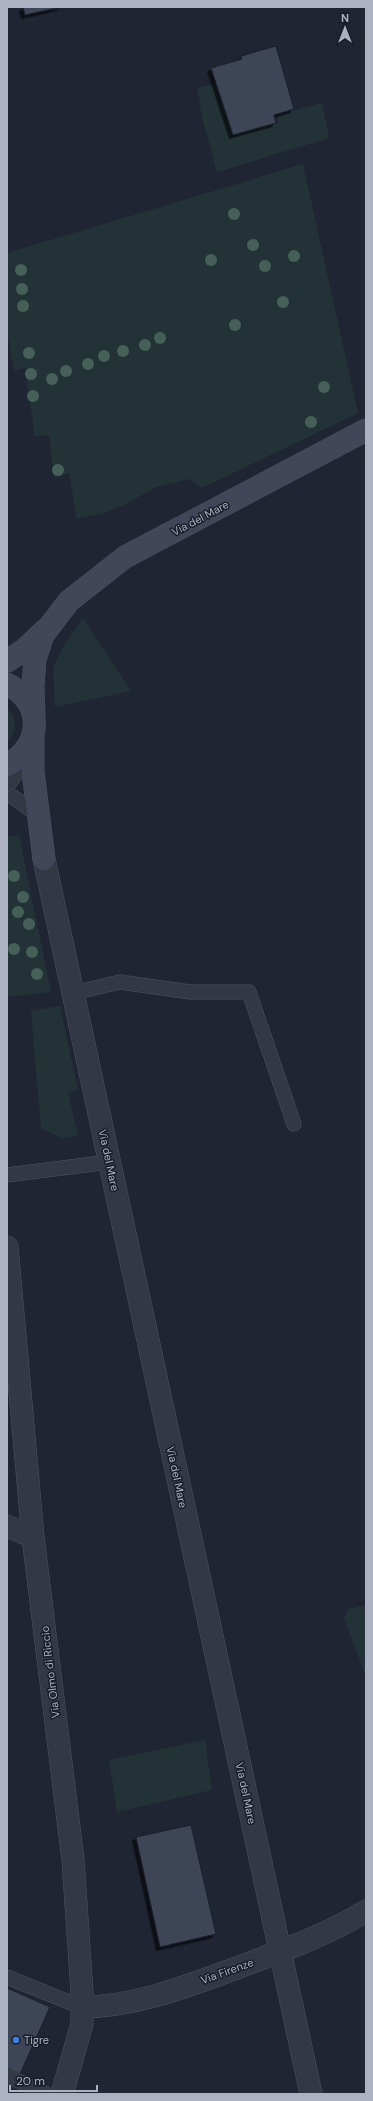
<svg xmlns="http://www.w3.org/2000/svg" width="373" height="2101" viewBox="0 0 373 2101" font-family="'DM Sans',sans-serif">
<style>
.green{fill:#233236}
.building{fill:#3e4457;stroke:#1b1f2b;filter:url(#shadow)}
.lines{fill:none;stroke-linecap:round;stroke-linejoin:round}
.lane-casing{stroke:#4e5260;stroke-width:15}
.street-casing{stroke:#4e5260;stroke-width:23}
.secondary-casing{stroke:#4e5260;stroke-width:23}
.lane{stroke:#333845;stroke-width:14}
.street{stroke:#333845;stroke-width:22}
.secondary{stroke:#414658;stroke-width:22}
.tree{fill:#466059}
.shop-dot{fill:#3f7fe0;stroke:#191d29;stroke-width:1.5}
.labels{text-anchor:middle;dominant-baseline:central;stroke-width:3;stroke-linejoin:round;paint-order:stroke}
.street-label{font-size:11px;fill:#adb2c2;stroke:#191d29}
.poi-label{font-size:11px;fill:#adb2c2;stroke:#191d29;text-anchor:start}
</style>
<defs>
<filter id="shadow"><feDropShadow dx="-3.5" dy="3.5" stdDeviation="0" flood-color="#0009"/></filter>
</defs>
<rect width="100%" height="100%" fill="#202534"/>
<path class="green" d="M215 84 219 97H221L233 136 278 123 277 115 322 103 329 138 217 172 203 121 197 88Z
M303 164 358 413 202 488 189 479 156 487 126 504 102 514 77 518 69 473 54 478 49 435 35 436 25 368 14 371 7 332V253Z
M83 618 131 691 55 707 53 668 64 645Z
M7 707C17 717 18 732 7 742Z
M19 835 51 992 7 997V837Z
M60 1006 78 1090 68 1092 78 1136 61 1138 41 1128 31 1011Z
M366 1605V1677L344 1618 348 1609Z
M205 1740 212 1790 117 1812 109 1760Z"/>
<path class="building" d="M23 7H61L25 15Z
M276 46 294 109 274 115 276 123 233 135 211 68 242 59 241 56Z
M191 1825 216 1934 160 1947 136 1837Z
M7 1988 50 2007 20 2074 7 2068Z"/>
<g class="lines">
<defs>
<path id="lane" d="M13 797 30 809 38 811
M73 993 120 982 190 992H249L294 1124
M7 1175 109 1162
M7 1977 81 2007
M7 2076 47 2094"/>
<path id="street" d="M7 780 26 751
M44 859 311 2094
M7 1247 33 1537 73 1860 82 1992V2024L62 2094
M7 1526 33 1537
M81 2007C134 2007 185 1987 234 1969 279 1952 325 1936 366 1911"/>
<path id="secondary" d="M7 661 24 650 44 631
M7 684C44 702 43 746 7 765
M34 720 33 686 35 659 43 635 69 601 125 557 366 430
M33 736V772L44 859"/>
</defs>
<use href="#lane" class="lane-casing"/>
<use href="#street" class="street-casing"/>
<use href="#secondary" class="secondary-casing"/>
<use href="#lane" class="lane"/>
<use href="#street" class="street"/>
<use href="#secondary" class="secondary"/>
</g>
<g class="tree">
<circle cx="234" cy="214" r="6"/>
<circle cx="253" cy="245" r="6"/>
<circle cx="294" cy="256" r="6"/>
<circle cx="211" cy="260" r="6"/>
<circle cx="265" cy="266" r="6"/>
<circle cx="21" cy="270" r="6"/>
<circle cx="22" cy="289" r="6"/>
<circle cx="283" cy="302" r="6"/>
<circle cx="23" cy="306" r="6"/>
<circle cx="235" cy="325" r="6"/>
<circle cx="160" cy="338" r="6"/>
<circle cx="145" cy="345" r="6"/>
<circle cx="123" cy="351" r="6"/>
<circle cx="29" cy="353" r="6"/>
<circle cx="104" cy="356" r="6"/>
<circle cx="88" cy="364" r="6"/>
<circle cx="66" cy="371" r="6"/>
<circle cx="31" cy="374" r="6"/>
<circle cx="52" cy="379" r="6"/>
<circle cx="324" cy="387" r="6"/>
<circle cx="33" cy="396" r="6"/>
<circle cx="311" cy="422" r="6"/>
<circle cx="58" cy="470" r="6"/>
<circle cx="14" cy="876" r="6"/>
<circle cx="23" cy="897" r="6"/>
<circle cx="18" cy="912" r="6"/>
<circle cx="29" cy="924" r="6"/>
<circle cx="14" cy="949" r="6"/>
<circle cx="32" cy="952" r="6"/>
<circle cx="37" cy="974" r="6"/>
</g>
<circle class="shop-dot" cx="16" cy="2040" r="4"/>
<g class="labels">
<g class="street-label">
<text transform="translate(200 518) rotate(-28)">Via del Mare</text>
<text transform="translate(109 1160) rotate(78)">Via del Mare</text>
<text transform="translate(177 1477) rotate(78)">Via del Mare</text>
<text transform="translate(50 1672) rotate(-97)">Via Olmo di Riccio</text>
<text transform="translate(246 1793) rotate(78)">Via del Mare</text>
<text transform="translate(227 1971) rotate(-20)">Via Firenze</text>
</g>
<g class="poi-label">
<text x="24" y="2040">Tigre</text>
</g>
</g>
<rect width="373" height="2101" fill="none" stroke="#adb2c2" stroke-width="16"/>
<g transform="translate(345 28)" stroke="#191d29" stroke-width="3" paint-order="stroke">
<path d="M0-3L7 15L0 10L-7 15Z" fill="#adb2c2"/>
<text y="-6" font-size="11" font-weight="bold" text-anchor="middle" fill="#adb2c2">N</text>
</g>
<path d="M10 2085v6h87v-6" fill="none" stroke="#adb2c2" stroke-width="2"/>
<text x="16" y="2085" font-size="12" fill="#adb2c2" stroke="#191d29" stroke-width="3" paint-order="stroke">20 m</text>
</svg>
